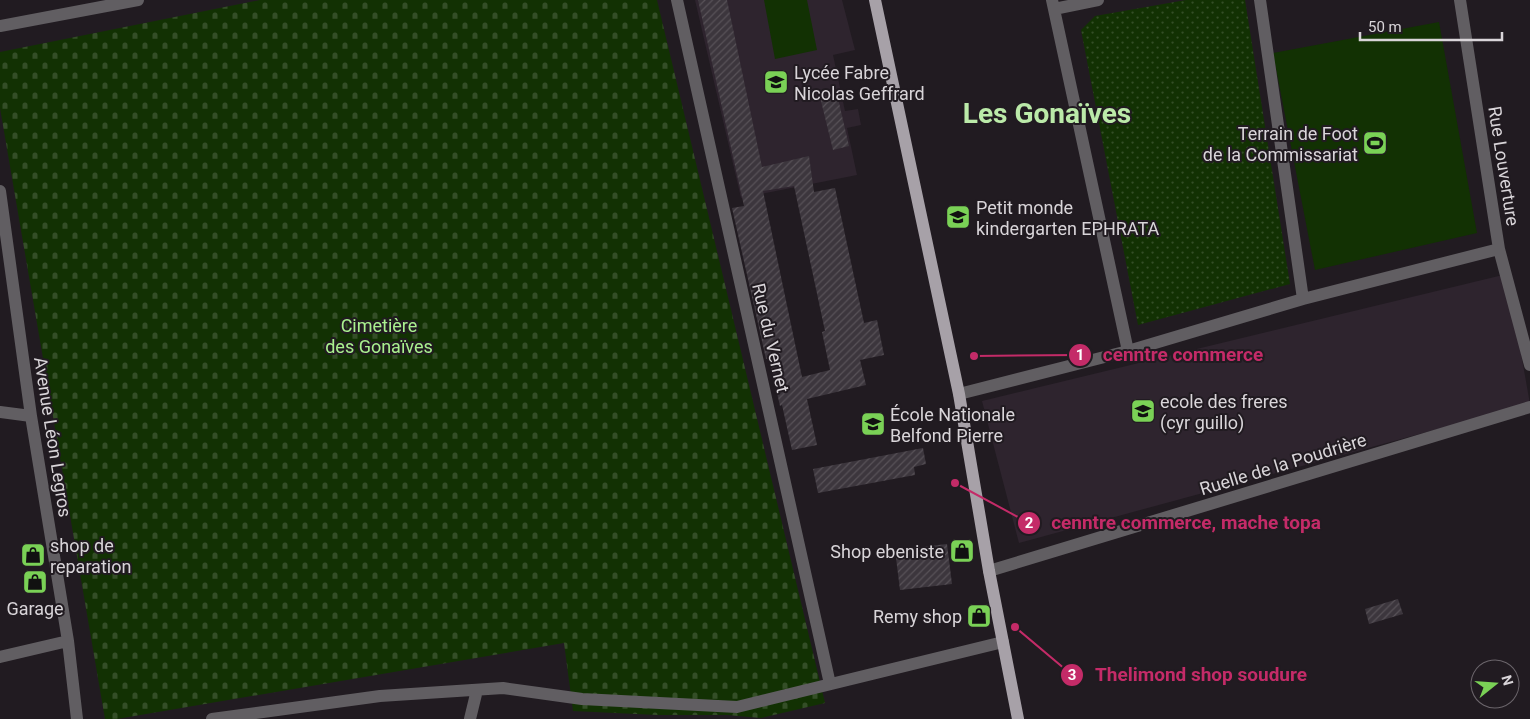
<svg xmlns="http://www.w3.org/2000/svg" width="1530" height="719" viewBox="0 0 1530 719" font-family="Roboto,sans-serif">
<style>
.built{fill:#2e242e}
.grass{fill:#123103}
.cemetery{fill:url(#cemetery-stones)}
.park{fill:url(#park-dots)}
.building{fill:url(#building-hatch);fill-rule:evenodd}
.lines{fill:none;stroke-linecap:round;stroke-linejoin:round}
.street{stroke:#615e62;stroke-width:12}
.primary{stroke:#a7a1a8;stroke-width:12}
.labels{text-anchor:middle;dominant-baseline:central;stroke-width:4;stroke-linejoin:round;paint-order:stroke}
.poi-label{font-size:18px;fill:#d9d5d9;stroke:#211b21;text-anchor:start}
.street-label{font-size:18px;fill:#d9d5d9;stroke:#211b21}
.park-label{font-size:18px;fill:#aaf18f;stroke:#211b21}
.town-label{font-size:28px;font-weight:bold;fill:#bbeaa9;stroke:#211b21}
.leader{fill:none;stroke:#c42b68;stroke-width:2}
.callout-dot{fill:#c42b68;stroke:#211b21;stroke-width:2}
.mark-label{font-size:15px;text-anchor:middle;font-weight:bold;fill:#fff}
.callout-label{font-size:19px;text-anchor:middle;font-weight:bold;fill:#c42b68;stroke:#211b21;stroke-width:4;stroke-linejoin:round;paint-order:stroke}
</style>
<defs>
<pattern id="cemetery-stones" width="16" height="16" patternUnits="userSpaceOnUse" patternTransform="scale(1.25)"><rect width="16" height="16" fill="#123103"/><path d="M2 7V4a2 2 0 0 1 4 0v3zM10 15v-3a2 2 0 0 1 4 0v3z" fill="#344e27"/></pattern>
<pattern id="park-dots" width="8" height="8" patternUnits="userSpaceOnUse" patternTransform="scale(1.25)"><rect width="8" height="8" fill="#123103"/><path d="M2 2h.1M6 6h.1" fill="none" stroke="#344e27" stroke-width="1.8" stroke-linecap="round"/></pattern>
<pattern id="building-hatch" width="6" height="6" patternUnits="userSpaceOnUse" patternTransform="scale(1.25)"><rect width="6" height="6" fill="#3c363d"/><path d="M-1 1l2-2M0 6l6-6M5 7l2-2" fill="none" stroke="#585258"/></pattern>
</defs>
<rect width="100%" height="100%" fill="#211b21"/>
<path class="built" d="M695 0H842L855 50 833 55 845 111 858 109 861 125 847 128 857 175 741 198Z
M1507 274 1530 404 1019 543 982 401Z"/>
<path class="grass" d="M764 0H807L817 50 775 59Z
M1439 22 1477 233 1315 270 1273 53Z"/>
<path class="cemetery" d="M260 0H657L825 703 761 718 727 715H657L573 711 564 643 117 719H105L0 108V52Z"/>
<path class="park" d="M1186 0H1245L1290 284 1138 325 1081 30 1095 16Z"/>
<path class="building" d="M698 0H727L762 167 809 156 814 192 835 188 864 323 877 320 884 355 860 360 866 385 807 399 817 445 792 450 782 405 780 406 769 358 766 359 732 208 744 206ZM794 186 825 331 822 332 830 370 802 377 763 191Z
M837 94 849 146 833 150 820 97Z
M923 448 926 464 914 467 915 475 818 493 813 469Z
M947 544 952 584 900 590 895 550Z
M1398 599 1403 614 1369 624 1365 609Z"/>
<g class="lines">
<path class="street" d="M677 0 830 684
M1052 0 1128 351
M1260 0 1303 299
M1460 0 1499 249 1530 365
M1054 9 1098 0
M0 26 138 0
M0 191 31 416 68 641 77 719
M959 394 1128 351 1303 299 1499 249
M0 412 31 416
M989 571 1530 407
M0 657 68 641
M212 719 380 696 503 688 582 699 737 707 1003 642
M470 719 477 690"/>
<path class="primary" d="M875 0 959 394 989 571 1018 719"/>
</g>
<defs>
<symbol id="school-square" viewBox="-11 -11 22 22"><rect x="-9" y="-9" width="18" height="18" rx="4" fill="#7ad156" stroke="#211b21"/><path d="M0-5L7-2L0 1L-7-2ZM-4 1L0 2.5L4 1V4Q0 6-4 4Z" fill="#111"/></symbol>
<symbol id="stadium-square" viewBox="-11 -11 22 22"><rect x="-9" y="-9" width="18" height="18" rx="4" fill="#7ad156" stroke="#211b21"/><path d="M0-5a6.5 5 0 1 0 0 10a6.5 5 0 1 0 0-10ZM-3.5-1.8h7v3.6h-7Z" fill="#111"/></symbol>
<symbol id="shop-square" viewBox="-11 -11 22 22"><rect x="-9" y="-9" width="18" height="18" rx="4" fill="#7ad156" stroke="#211b21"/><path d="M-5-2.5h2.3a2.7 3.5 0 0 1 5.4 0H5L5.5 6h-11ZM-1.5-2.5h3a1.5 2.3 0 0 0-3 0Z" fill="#111"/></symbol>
</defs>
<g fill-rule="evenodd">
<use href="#school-square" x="762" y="68" width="28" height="28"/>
<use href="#stadium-square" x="1361" y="129" width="28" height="28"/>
<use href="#school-square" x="944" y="203" width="28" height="28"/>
<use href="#school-square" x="1129" y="397" width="28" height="28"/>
<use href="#school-square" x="859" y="410" width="28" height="28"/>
<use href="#shop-square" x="948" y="537" width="28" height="28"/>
<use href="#shop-square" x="19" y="541" width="28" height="28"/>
<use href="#shop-square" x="21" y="568" width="28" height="28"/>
<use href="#shop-square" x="965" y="602" width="28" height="28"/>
</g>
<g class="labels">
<g class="poi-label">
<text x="794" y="72">Lycée Fabre<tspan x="794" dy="21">Nicolas Geffrard</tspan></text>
<text x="1358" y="133" text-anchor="end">Terrain de Foot<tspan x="1358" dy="21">de la Commissariat</tspan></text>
<text x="976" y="207">Petit monde<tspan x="976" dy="21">kindergarten EPHRATA</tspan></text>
<text x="1160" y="401">ecole des freres<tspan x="1160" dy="21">(cyr guillo)</tspan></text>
<text x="890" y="414">École Nationale<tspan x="890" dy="21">Belfond Pierre</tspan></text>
<text x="50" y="545">shop de<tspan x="50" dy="21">reparation</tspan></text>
<text x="944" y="551" text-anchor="end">Shop ebeniste</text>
<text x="35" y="608" text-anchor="middle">Garage</text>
<text x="962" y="616" text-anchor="end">Remy shop</text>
</g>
<g class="street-label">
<text transform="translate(1504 166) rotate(81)">Rue Louverture</text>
<text transform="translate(771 338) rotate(77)">Rue du Vernet</text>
<text transform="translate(53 437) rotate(81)">Avenue Léon Legros</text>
<text transform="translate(1283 464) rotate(-17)">Ruelle de la Poudrière</text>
</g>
<g class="park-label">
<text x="379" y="325">Cimetière<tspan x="379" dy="21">des Gonaïves</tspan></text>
</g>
<g class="town-label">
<text x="1047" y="113">Les Gonaïves</text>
</g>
</g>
<path class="leader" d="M974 356L1080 355M955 483L1029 523M1015 627L1072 675"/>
<g class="callout-dot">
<circle cx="974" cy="356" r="5"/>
<circle cx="955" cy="483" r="5"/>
<circle cx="1015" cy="627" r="5"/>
<circle cx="1080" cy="355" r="12"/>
<circle cx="1029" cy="523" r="12"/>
<circle cx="1072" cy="675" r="12"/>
</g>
<g class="mark-label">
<text x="1080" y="360">1</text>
<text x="1029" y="528">2</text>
<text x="1072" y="680">3</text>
</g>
<g class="callout-label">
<text x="1183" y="361">cenntre commerce</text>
<text x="1186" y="529">cenntre commerce, mache topa</text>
<text x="1201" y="681">Thelimond shop soudure</text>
</g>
<g transform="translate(1495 684) rotate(73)"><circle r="24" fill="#211b21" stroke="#6b656b"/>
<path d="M0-4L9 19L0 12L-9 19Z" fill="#7ad156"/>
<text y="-8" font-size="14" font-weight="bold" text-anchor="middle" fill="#d9d5d9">N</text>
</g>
<path d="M1360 32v8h142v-8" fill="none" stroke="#d9d5d9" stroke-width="2.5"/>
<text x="1368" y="32" font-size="15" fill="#d9d5d9" stroke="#211b21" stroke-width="4" paint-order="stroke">50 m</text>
</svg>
